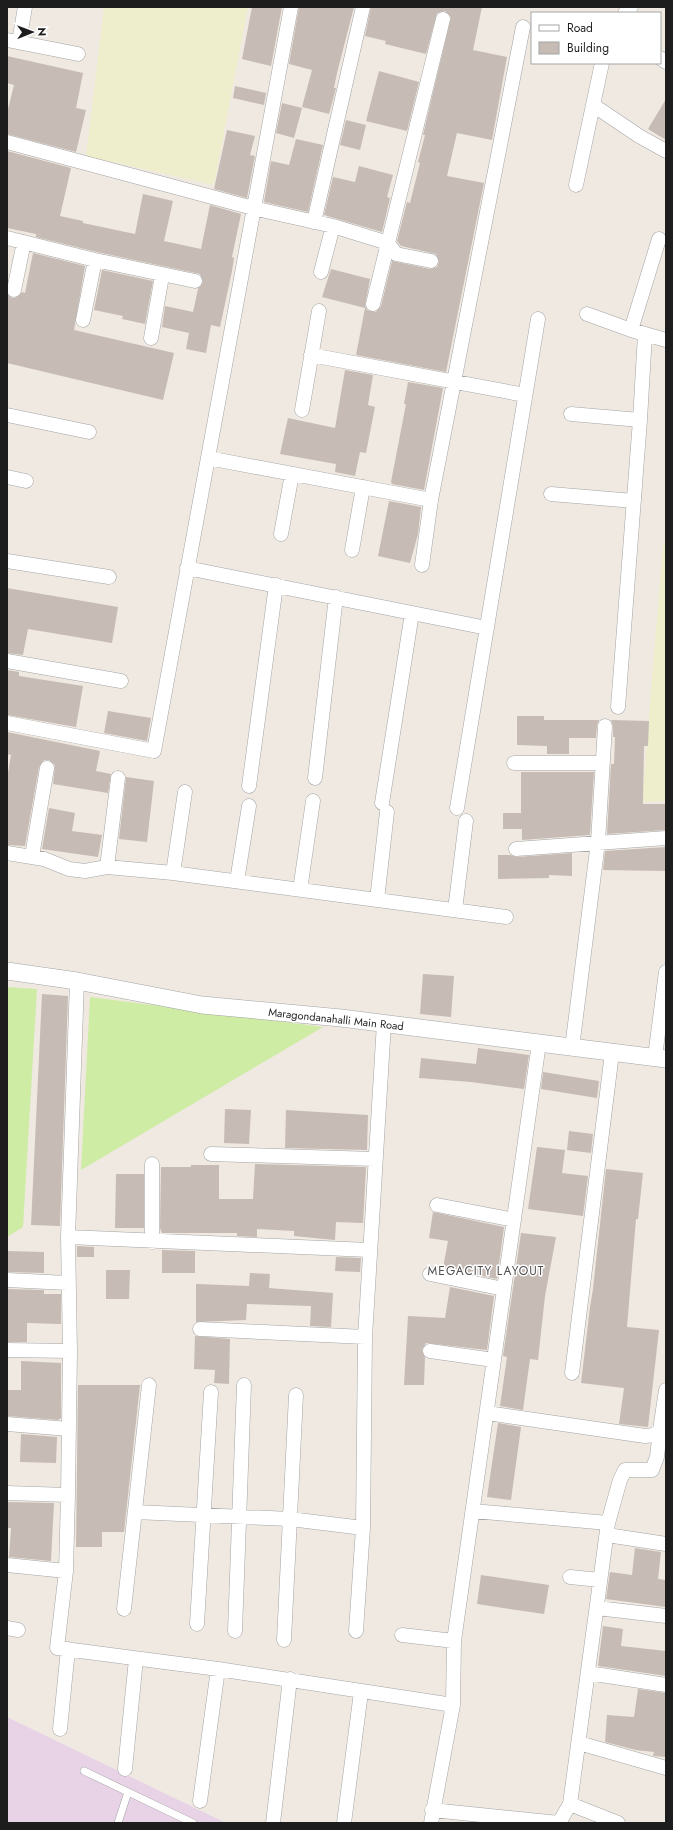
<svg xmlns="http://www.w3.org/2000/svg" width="673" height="1830" viewBox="0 0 673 1830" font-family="Jost,sans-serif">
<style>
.industrial{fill:#e8d3e6}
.farmland{fill:#efeecc}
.grass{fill:#ceeca4}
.building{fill:#c7bbb5}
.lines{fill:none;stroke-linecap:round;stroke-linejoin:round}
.service-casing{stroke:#a4a4a4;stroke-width:8}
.minor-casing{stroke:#a4a4a4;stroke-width:15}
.tertiary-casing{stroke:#a4a4a4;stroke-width:18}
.service{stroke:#fff;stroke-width:7}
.minor{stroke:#fff;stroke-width:14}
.tertiary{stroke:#fff;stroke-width:17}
.labels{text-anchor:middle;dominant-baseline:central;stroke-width:3;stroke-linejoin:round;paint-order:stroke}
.street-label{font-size:11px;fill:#1d1d1d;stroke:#fff}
.neighbourhood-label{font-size:12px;letter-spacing:1px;fill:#505050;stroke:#fff}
</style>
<rect width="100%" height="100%" fill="#efe9e2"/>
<path class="industrial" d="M7 1717 226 1823H7Z"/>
<path class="farmland" d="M104 7H248L214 185 86 156Z
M663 544H666V801L642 802Z"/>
<path class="grass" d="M7 987 37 989 23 1227 7 1237Z
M90 997 323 1027 81 1170Z"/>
<path class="building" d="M252 7H282L271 66 242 59Z
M299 7H354L337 73 334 88H336L329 114 302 107 312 70 289 64Z
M371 7H482L473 50 507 57 492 140 457 133 447 176 484 183 446 372 356 355 365 308 322 297 331 269 370 279 365 306 367 310 376 312 381 306 392 261 430 269 437 267 439 262 436 254 401 246 397 241 407 202 410 203 420 163 418 162 425 135H423L451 17 445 11 437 13 426 54 385 44 386 41 365 36Z
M7 56 83 73 76 108 86 110 76 152 7 134V113L14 85 7 83Z
M379 71 419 82 407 131 366 121Z
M235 86 266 93 264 105 233 98Z
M666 99V140L648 129Z
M282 103 302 108 294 138 276 133Z
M346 120 366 125 360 150 340 145Z
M227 130 255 136 250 155 255 156 247 198 214 189Z
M296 139 323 145 308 212 264 202 271 161 289 165Z
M7 151 71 168 60 216 83 221V223L135 234 143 194 173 201 164 241 201 249 210 205 241 214 232 257 234 258 232 271 220 327 211 325 206 353 186 349 189 333 162 327 165 306 193 312 198 289 203 282 200 274 97 252 36 237V234L7 228Z
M359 166 393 175 387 197 390 198 382 232 324 215 333 177 355 182Z
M33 253 85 266 74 330 174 353 163 400 7 363V294L12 298H16L22 292 25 293Z
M102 270 153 281 145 324 122 319 123 316 94 310Z
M345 370 373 375 368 405 375 407 366 453 360 452 355 476 335 472 336 464 280 454 288 418 335 428Z
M408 382 443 388 424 490 392 484 391 482 406 404H404Z
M389 501 421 507 418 534 410 563 378 556Z
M7 588 118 607 112 643 28 629 23 655 7 653Z
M7 670 19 672V676L83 686 76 727 7 715Z
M108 711 151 718 147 741 104 733Z
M517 716H544V720H599L597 725 596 738H569V754H547V746L517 745Z
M611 720 649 721 648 746H644L643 804H666V830L607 834 611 764H614L615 737H613V726Z
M7 732 100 751 96 771 111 774 108 793 53 784 55 765 49 760H44L39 767 25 846 7 845V779L11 755 7 754Z
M521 772H594L590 835 522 840V829H503V813H521Z
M126 777 154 781 147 842 119 839Z
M49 808 75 813 72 831 102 835 98 857 42 849Z
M666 847V871L603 870 605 851Z
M572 853V876L549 875V878L498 879V855H510L517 857Z
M423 974 454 976 451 1017 420 1014Z
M42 994 68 996 60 1226 31 1225Z
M478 1048 529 1055 524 1089 471 1082 419 1078 421 1058 476 1064Z
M543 1072 599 1081 597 1098 541 1089Z
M225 1109 251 1110 249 1144 224 1143Z
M286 1110 368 1115 367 1150 285 1148Z
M569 1131 593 1134 591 1153 567 1150Z
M537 1147 565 1150 562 1173 588 1176 583 1216 528 1209Z
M255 1164 366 1167 363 1223 336 1222 335 1240 294 1236V1231L257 1229V1237L237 1236V1233H162L160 1228 161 1167H191V1165H219V1199H253Z
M606 1169 643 1173 638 1219H636L627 1327 659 1330 648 1427 619 1424 624 1388 581 1383 590 1307 593 1289Z
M116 1174H144V1228H115Z
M433 1212 504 1227 497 1279 443 1268 448 1241 429 1238Z
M521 1233 556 1237 545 1296 538 1360 530 1359 523 1410 500 1406 507 1357 503 1356Z
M77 1246 94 1247V1257H77Z
M162 1250 195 1251V1273H162Z
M7 1251 44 1252V1273L7 1272Z
M336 1257 361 1258 360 1272 335 1271Z
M106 1270H130L129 1299H106Z
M250 1273 270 1274 269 1288 333 1293 331 1327 310 1326 311 1306 247 1304 246 1320 196 1322V1284L249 1286Z
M450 1287 494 1296 487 1350 426 1343 422 1350 425 1357 424 1385H404L408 1316 445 1318Z
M7 1289 44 1290V1294H61V1324L27 1323V1342H7Z
M195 1336 230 1339 229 1384 214 1383 215 1370 194 1369Z
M21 1361 61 1363V1418L58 1420 7 1416V1390H21Z
M78 1385H140L124 1532H102V1547H76Z
M498 1423 521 1427 511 1500 487 1497Z
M21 1434 57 1437 56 1463 20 1462Z
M7 1502 54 1503 51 1561 9 1557 11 1528H7Z
M635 1548 661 1552 658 1579 666 1580V1607L606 1599 610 1572 632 1575Z
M481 1575 549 1585 544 1614 477 1604Z
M603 1626 623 1629 621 1646 666 1651V1676L598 1666Z
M638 1689 666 1693V1757L653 1756 654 1752 636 1750 605 1742 607 1715 634 1717Z"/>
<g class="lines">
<defs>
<path id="service" d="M84 1771 193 1823
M118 1823 128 1792"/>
<path id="minor" d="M625 13 631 7
M7 40 78 54
M19 42 25 7
M660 58 666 62
M602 63 593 105 639 136 666 151
M7 142 253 208 333 226 388 243 396 254 431 261
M576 185 593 105
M314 222 363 7
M7 238 95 260 195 281
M321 272 333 226
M14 290 24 242
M373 304 443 19
M587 314 631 330 666 340
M83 320 95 260
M631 330 659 239
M151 338 162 276
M311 355 525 395
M302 410 319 311
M571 414 640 420
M7 415 89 432
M208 458 431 500 523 27
M7 477 26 481
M551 494 634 501
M281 534 292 474
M352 550 363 487
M7 561 109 577
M422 565 431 500
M187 568 487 628
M7 661 121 681
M618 707 640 420 645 334
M7 723 154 751 291 7
M514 763H603
M315 778 336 597
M249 786 276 585
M382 803 412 613
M457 808 538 319
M516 849 666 838
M7 853 44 859 69 869 85 871 107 867 173 873 506 917
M32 856 47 768
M107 867 118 778
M173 873 185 792
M237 881 249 806
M300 890 313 801
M377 900 387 812
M455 910 466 821
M77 981 68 1237 70 1351 68 1495 66 1571 57 1648 218 1669 453 1705
M572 1048 598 842 605 726
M655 1057 666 972
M211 1154 375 1159
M437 1205 514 1220
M68 1237 369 1250
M152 1242V1164
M430 1274 504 1289
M7 1280 68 1283
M200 1329 365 1337
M7 1350 70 1351
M430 1351 494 1360
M572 1373 612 1053
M487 1413 645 1436 654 1435 660 1430 666 1390
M7 1424 69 1429
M7 1493 68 1495
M473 1511 608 1523
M135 1512 290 1519 363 1528
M607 1535 666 1544
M7 1565 66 1571
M570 1577 600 1580
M597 1608 666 1616
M124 1609 149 1385
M197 1624 211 1392
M7 1628 18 1630
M235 1631 244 1385
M356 1631 363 1528 365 1337 384 1023
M402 1635 454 1641
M284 1640 296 1395
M588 1673 666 1685
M60 1729 68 1649
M579 1743 666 1768
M125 1769 136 1659
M200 1801 218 1669
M570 1804 618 1823
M432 1810 559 1823 570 1804 608 1523 620 1480 625 1470H652L657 1457 660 1430
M273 1823 290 1679
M344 1823 361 1692
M431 1823 453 1705 454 1641 539 1043"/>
<path id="tertiary" d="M7 971 77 981 202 1005 341 1018 666 1059"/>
</defs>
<use href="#service" class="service-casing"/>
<use href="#minor" class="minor-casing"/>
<use href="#tertiary" class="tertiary-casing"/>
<use href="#service" class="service"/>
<use href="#minor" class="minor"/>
<use href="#tertiary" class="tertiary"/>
</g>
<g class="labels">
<g class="street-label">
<text transform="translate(336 1019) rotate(6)">Maragondanahalli Main Road</text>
</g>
<g class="neighbourhood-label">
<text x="486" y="1271">MEGACITY LAYOUT</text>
</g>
</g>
<rect width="673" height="1830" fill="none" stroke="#1d1d1d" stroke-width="16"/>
<rect x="531" y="12" width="130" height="52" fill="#ffffff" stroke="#a5a5a5"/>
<rect x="539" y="25" width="20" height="6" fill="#ffffff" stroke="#a5a5a5"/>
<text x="567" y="32" font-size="12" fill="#1d1d1d">Road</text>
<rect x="539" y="42" width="20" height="12" fill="#c7bbb5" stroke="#a5a5a5"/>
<text x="567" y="52" font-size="12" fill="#1d1d1d">Building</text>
<g transform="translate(32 32) rotate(89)" stroke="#ffffff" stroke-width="3" paint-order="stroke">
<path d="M0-3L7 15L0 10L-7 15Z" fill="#1d1d1d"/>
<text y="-6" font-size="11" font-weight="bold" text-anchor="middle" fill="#1d1d1d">N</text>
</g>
</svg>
